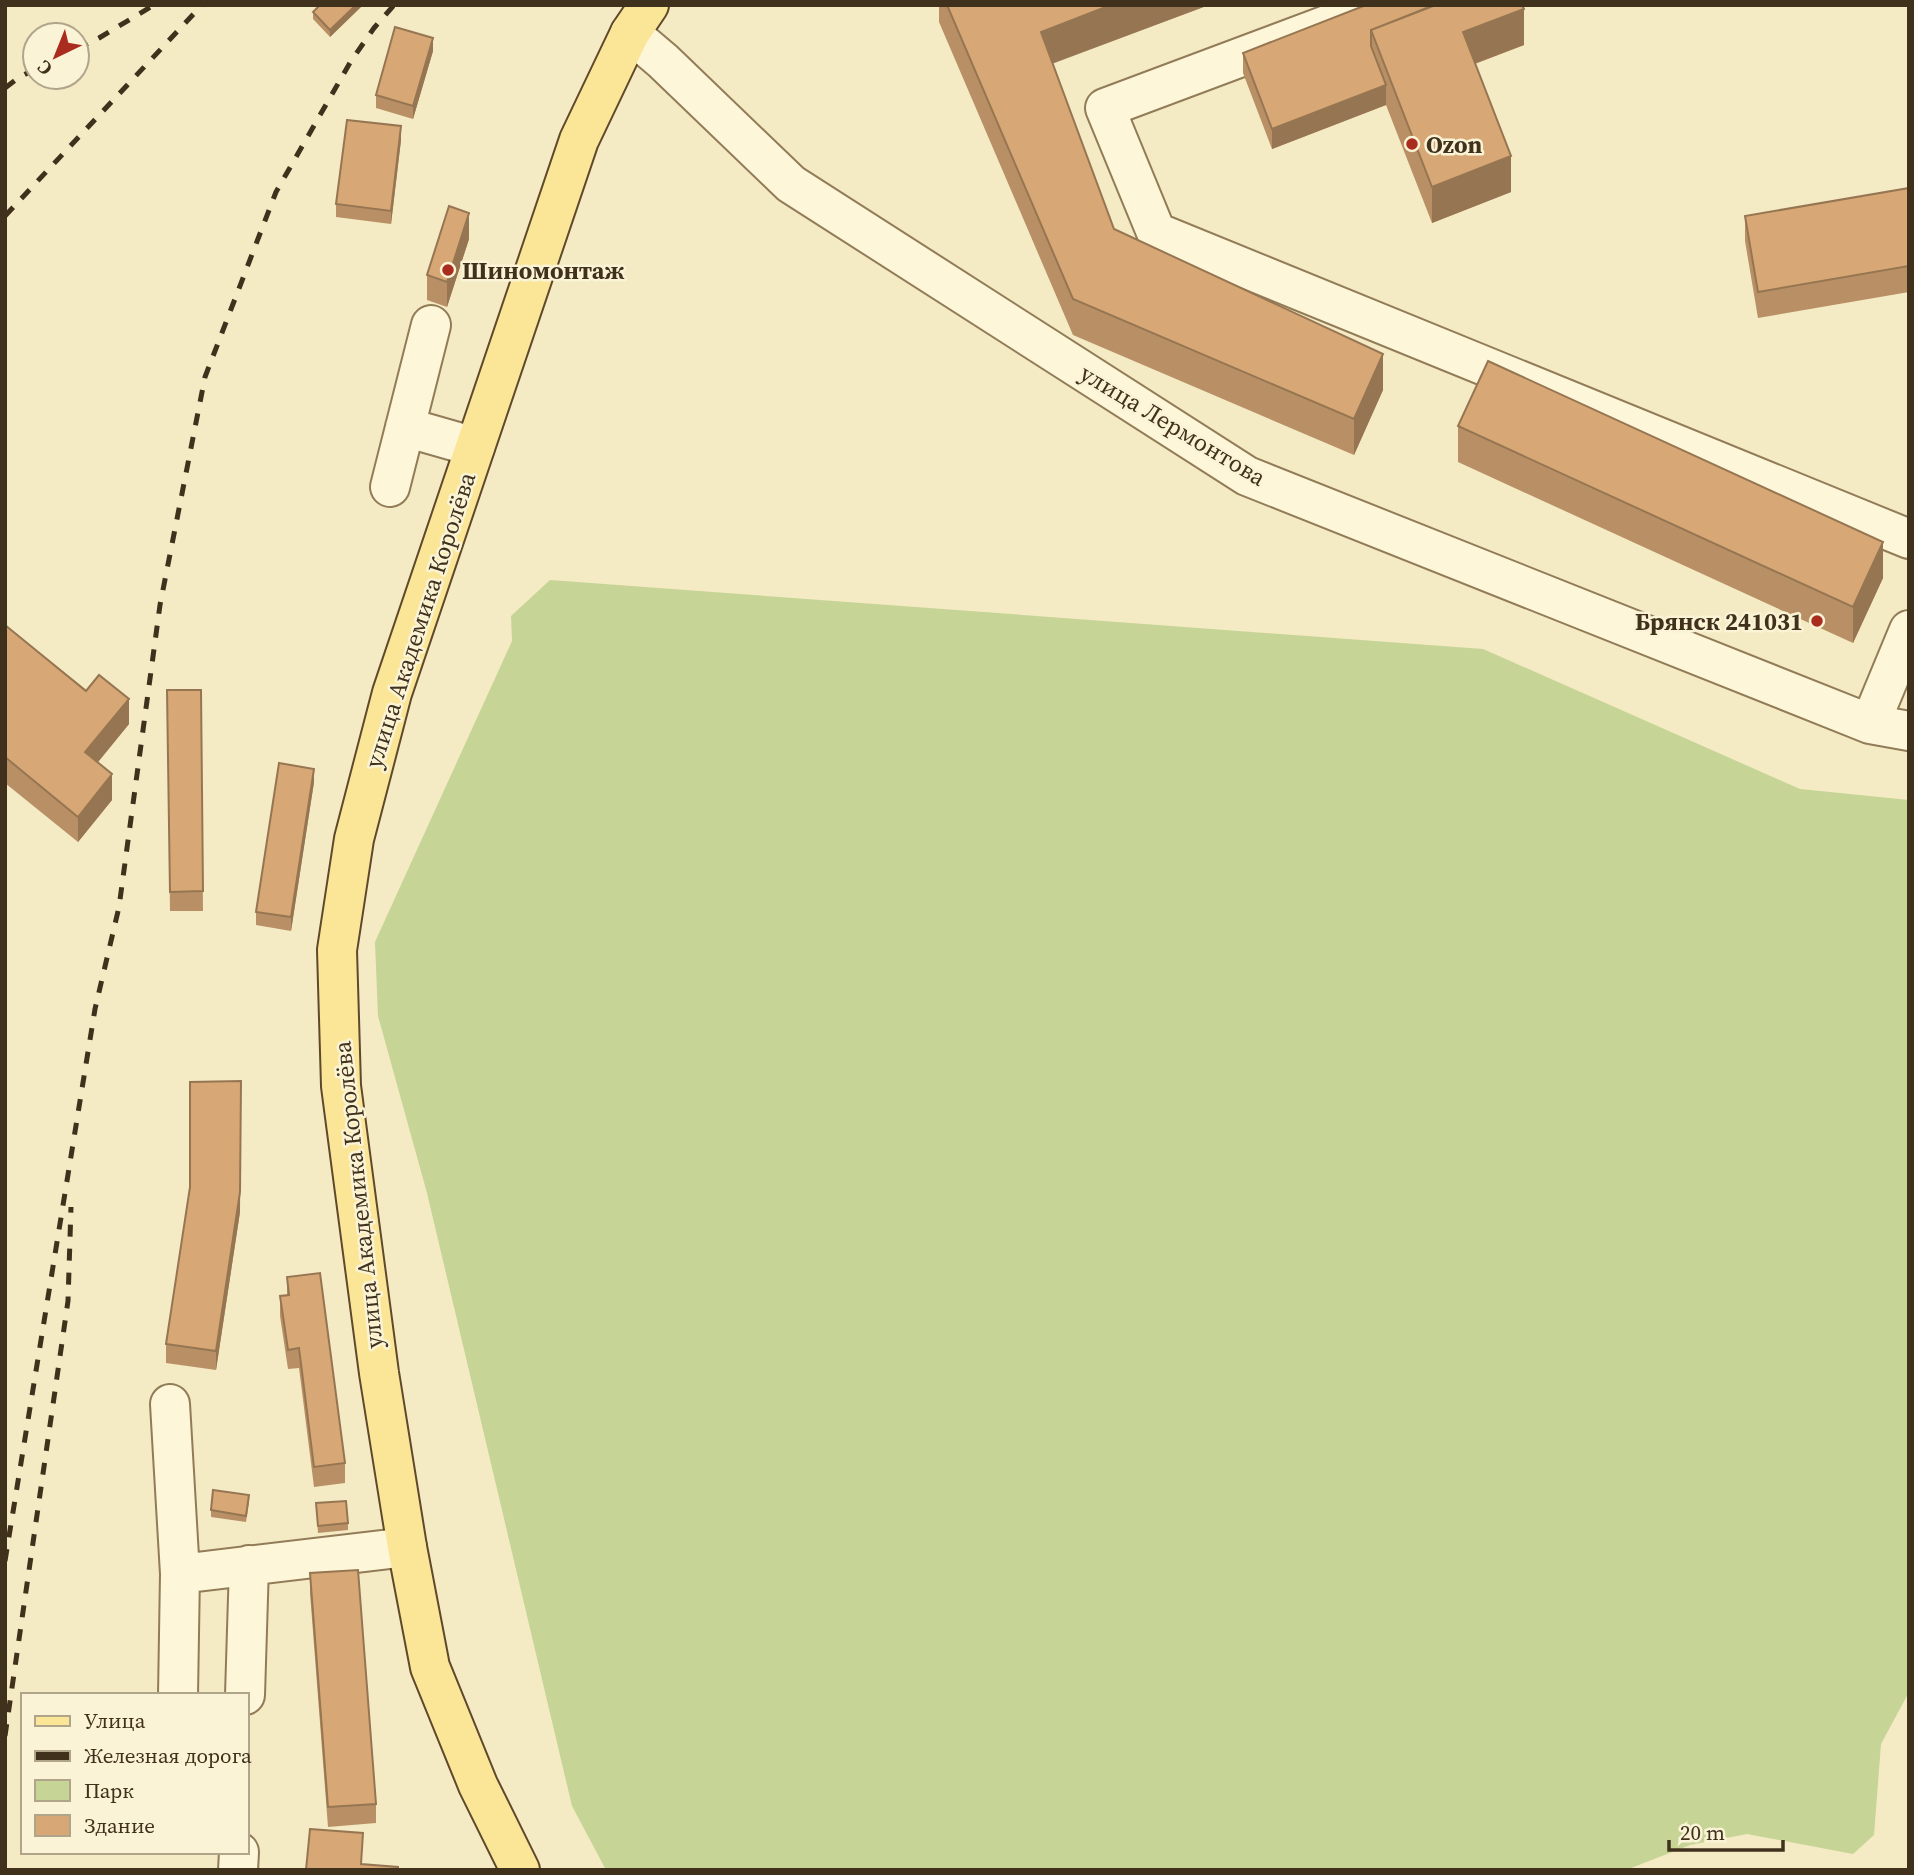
<svg xmlns="http://www.w3.org/2000/svg" width="1914" height="1875" viewBox="0 0 1914 1875" font-family="'Source Serif 4',serif">
<style>
.green{fill:#c6d496}
.lines{fill:none;stroke-linecap:round;stroke-linejoin:round}
.minor-casing{stroke:#917c57;stroke-width:42}
.major-casing{stroke:#5f492c;stroke-width:42}
.minor{stroke:#fdf6d9;stroke-width:38}
.major{stroke:#fbe698;stroke-width:38}
.rail{stroke:#40311d;stroke-width:5;stroke-dasharray:12 12;stroke-linecap:butt}
.wall{fill:#b99065}
.shaded-wall{fill:#967652}
.building{fill:#d7a875;stroke:#967652;stroke-width:2}
.poi-dot{fill:#a92c1f;stroke:#faf3d5;stroke-width:2.5}
.labels{text-anchor:middle;dominant-baseline:central;stroke-width:5;stroke-linejoin:round;paint-order:stroke}
.poi-label{font-size:24px;font-weight:bold;fill:#40311d;stroke:#faf3d5;text-anchor:start}
.street-label{font-size:24px;fill:#40311d;stroke:#faf3d5}
</style>
<rect width="100%" height="100%" fill="#f4eac4"/>
<path class="green" d="M550 580 1483 649 1800 789 1909 800V1692L1881 1744 1874 1835 1853 1854 1747 1834 1690 1845 1626 1870H606L572 1806 427 1193 378 1016 375 942 512 641 511 616Z"/>
<g class="lines">
<defs>
<path id="minor" d="M1353 5 1356 14 1105 108 1156 232 1909 539
M630 33 663 61 791 184 1247 476 1870 724 1909 731
M405 427 475 447
M390 487 431 325
M1870 724 1909 630
M170 1404 180 1574
M178 1695 180 1574 407 1547
M245 1695 249 1565
M238 1870 239 1852"/>
<path id="major" d="M520 1870 478 1785 430 1667 407 1547 379 1373 341 1086 337 950 354 839 392 693 579 140 630 33 649 5"/>
</defs>
<use href="#minor" class="minor-casing"/>
<use href="#major" class="major-casing"/>
<use href="#minor" class="minor"/>
<use href="#major" class="major"/>
<path class="rail" d="M77 49 99 38 154 5
M5 88 18 78 35 69
M5 216 202 5
M5 1561 95 1009 119 907 160 605 205 377 276 192 351 61 374 28 394 5
M5 1736 68 1301 71 1207"/>
</g>
<path class="wall" d="M320 5H363L330 37 313 19V12Z
M939 5H1209L1052 63 1114 229 1383 390 1354 455 1073 335 939 22Z
M1366 5 1524 45 1475 64 1511 192 1432 223 1386 105 1272 149 1243 73V53Z
M433 51 413 119 376 108V95Z
M401 140 391 224 336 217V204Z
M1909 188V292L1758 318 1745 241V216Z
M469 239 447 307 427 300V275Z
M1458 426 1883 578 1853 643 1458 462Z
M5 625 129 724 98 762 112 800 78 842 5 783Z
M167 690H201L203 911H170Z
M314 782 291 931 256 925V912Z
M240 1212 216 1370 166 1363V1344Z
M287 1277 345 1463V1483L314 1487 299 1368 288 1369 280 1316V1296L287 1295Z
M249 1502 246 1522 211 1517V1510Z
M316 1503 348 1523V1530L318 1533Z
M310 1573 376 1804V1823L328 1827 310 1593Z"/>
<path class="shaded-wall" d="M356 5H363L330 37V30Z
M1111 5H1209L1041 68V32Z
M1524 9V45L1463 68V32Z
M433 38V51L413 119V106Z
M1386 85V105L1272 149V129Z
M401 126V140L391 224V211Z
M1511 156V192L1432 223V187Z
M469 213V239L447 307V282Z
M1383 354V390L1354 455V419Z
M1883 542V578L1853 643V607Z
M129 699V724L85 778V752Z
M314 769V782L291 931V917Z
M112 774V800L78 842V817Z
M241 1081 240 1212 216 1370V1351Z"/>
<path class="building" d="M320 5H356L330 30 313 12Z
M947 5H1111L1041 32 1114 229 1383 354 1354 419 1073 299Z
M1366 5 1433 6 1371 30V46L1386 85 1272 129 1243 53Z
M1434 5H1522L1524 9 1463 32 1511 156 1432 187 1371 30Z
M395 27 433 38 413 106 376 95Z
M347 120 401 126 391 211 336 204Z
M1909 188V266L1758 292 1745 216Z
M449 206 469 213 447 282 427 275Z
M1488 361 1883 542 1853 607 1458 426Z
M5 625 86 691 99 675 129 699 85 752 112 774 78 817 5 757Z
M167 690H201L203 891 170 892Z
M279 763 314 769 291 917 256 912Z
M241 1081 240 1192 216 1351 166 1344 190 1187V1082Z
M320 1273 345 1463 314 1467 299 1348 288 1350 280 1296 289 1295 287 1277Z
M213 1490 249 1495 246 1516 211 1510Z
M346 1501 348 1523 318 1526 316 1503Z
M358 1570 376 1804 328 1807 310 1573Z
M310 1829 363 1833 361 1864 398 1867V1870H306Z"/>
<g class="poi-dot">
<circle cx="1412" cy="144" r="7"/>
<circle cx="448" cy="270" r="7"/>
<circle cx="1817" cy="621" r="7"/>
</g>
<g class="labels">
<g class="poi-label">
<text x="1426" y="144">Ozon</text>
<text x="462" y="270">Шиномонтаж</text>
<text x="1803" y="621" text-anchor="end">Брянск 241031</text>
</g>
<g class="street-label">
<text transform="translate(1173 425) rotate(31)">улица Лермонтова</text>
<text transform="translate(420 620) rotate(-72)">улица Академика Королёва</text>
<text transform="translate(358 1195) rotate(-96)">улица Академика Королёва</text>
</g>
</g>
<rect width="1914" height="1875" fill="none" stroke="#40311d" stroke-width="14"/>
<rect x="21" y="1693" width="228" height="161" fill="#faf3d5" stroke="#b0a58b" stroke-width="2"/>
<rect x="35" y="1716" width="35" height="10" fill="#fbe698" stroke="#b0a58b" stroke-width="2"/>
<text x="84" y="1728" font-size="21" fill="#40311d">Улица</text>
<rect x="35" y="1751" width="35" height="10" fill="#40311d" stroke="#b0a58b" stroke-width="2"/>
<text x="84" y="1763" font-size="21" fill="#40311d">Железная дорога</text>
<rect x="35" y="1780" width="35" height="21" fill="#c6d496" stroke="#b0a58b" stroke-width="2"/>
<text x="84" y="1798" font-size="21" fill="#40311d">Парк</text>
<rect x="35" y="1815" width="35" height="21" fill="#d7a875" stroke="#b0a58b" stroke-width="2"/>
<text x="84" y="1833" font-size="21" fill="#40311d">Здание</text>
<g transform="translate(56 56) rotate(223)"><circle r="33" fill="#faf3d5" stroke="#b0a58b" stroke-width="2"/>
<path d="M0-5L12 26L0 18L-12 26Z" fill="#a92c1f"/>
<text y="-10" font-size="19" font-weight="bold" text-anchor="middle" fill="#40311d">С</text>
</g>
<path d="M1669 1840v10h114v-10" fill="none" stroke="#40311d" stroke-width="3.5"/>
<text x="1680" y="1840" font-size="21" fill="#40311d" stroke="#faf3d5" stroke-width="5" paint-order="stroke">20 m</text>
</svg>
